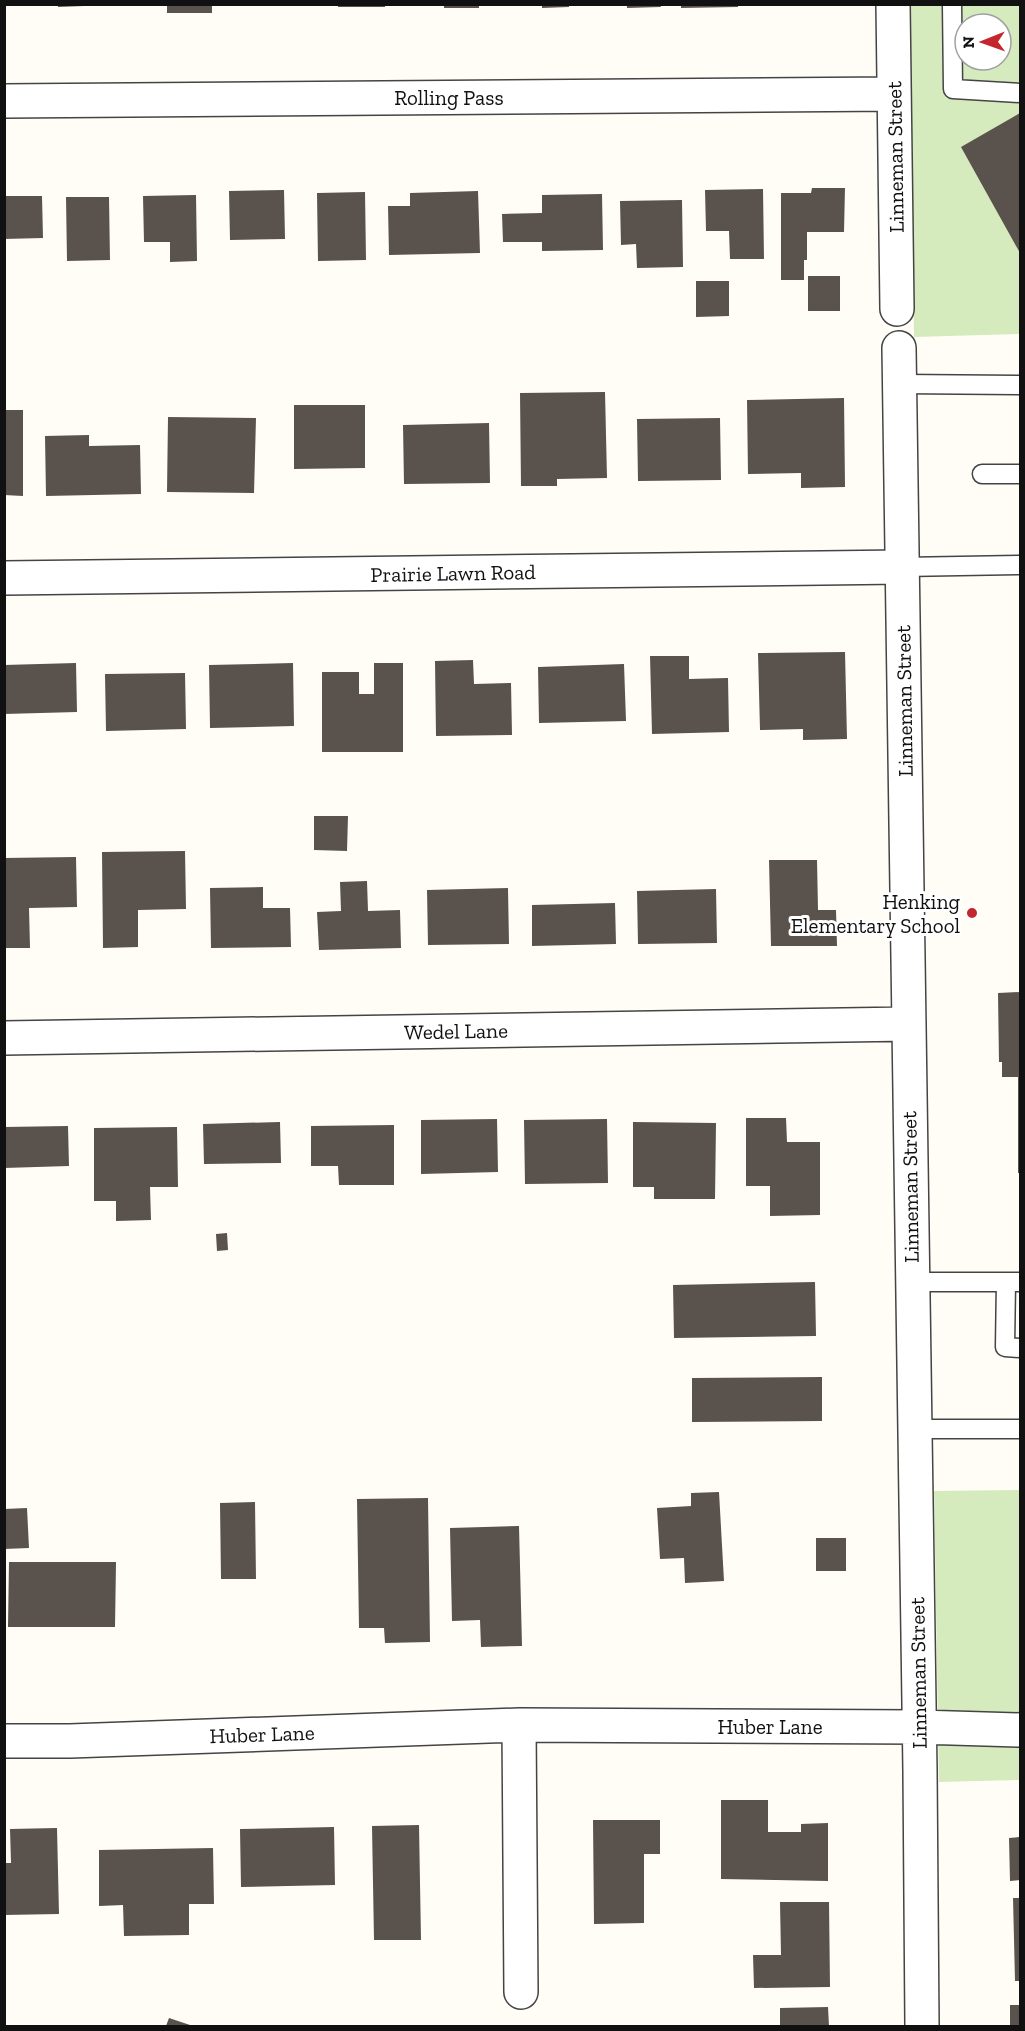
<svg xmlns="http://www.w3.org/2000/svg" width="1025" height="2031" viewBox="0 0 1025 2031" font-family="'Zilla Slab',serif">
<style>
.green{fill:#d5ebbd;fill-rule:evenodd}
.building{fill:#5a524d}
.lines{fill:none;stroke-linecap:round;stroke-linejoin:round}
.lane-casing{stroke:#444;stroke-width:21}
.street-casing{stroke:#444;stroke-width:36}
.lane{stroke:#fff;stroke-width:18}
.street{stroke:#fff;stroke-width:33}
.poi-dot{fill:#c4262e;stroke:#fff;stroke-width:2}
.labels{text-anchor:middle;dominant-baseline:central;stroke-width:6;stroke-linejoin:round;paint-order:stroke}
.street-label{font-size:21px;fill:#111;stroke:#fff}
.poi-label{font-size:21px;fill:#111;stroke:#fff;text-anchor:end}
</style>
<rect width="100%" height="100%" fill="#fffdf5"/>
<path class="green" d="M909 5H1020V334L914 337ZM965 24H1001V60H965Z
M1020 1490V1780L939 1782 934 1491Z"/>
<path class="building" d="M58 4H84V6L58 7Z
M167 4H212V13H167Z
M338 4H385V7H338Z
M444 4H479V8H444Z
M542 4H569V7L542 8Z
M627 4H660L661 7 627 8Z
M681 4H738V7L681 8Z
M1020 113V253L961 147Z
M812 188H845L844 232H807V260H804V280H781V193H811Z
M763 189 764 259H730L729 231H706L705 190Z
M284 190 285 239 230 240 229 191Z
M478 191 480 253 389 255 388 206H410V193Z
M365 192 366 260 318 261 317 193Z
M602 194 603 250 542 251V242H503L502 214 542 213V195Z
M196 195 197 261 170 262V242H144L143 196Z
M4 196H42L43 238 4 239Z
M66 197H109L110 260 67 261Z
M682 200 683 267 637 268 636 244 621 245 620 201Z
M808 276H840V311H808Z
M696 281H729V316L696 317Z
M605 392 607 478 557 479V486H521L520 393Z
M844 398 845 487 801 488V473L748 474 747 400Z
M294 405H365V468L294 469Z
M4 410H23V496L4 495Z
M168 417 256 418 254 493 167 492Z
M720 418 721 480 638 481 637 419Z
M489 423 490 483 404 484 403 425Z
M89 435V446L140 445 141 494 46 496 45 436Z
M845 652 847 739 803 740V729L760 730 758 653Z
M650 656H689V679L728 678 729 732 652 734Z
M473 660 474 684 511 683 512 735 436 736 435 661Z
M76 663 77 712 4 714V665Z
M293 663 294 726 210 728 209 665Z
M374 663H403V752H322V672H359V694H374Z
M624 664 626 721 539 723 538 667Z
M185 673 186 729 106 731 105 674Z
M314 816H348L347 851 314 850Z
M185 851 186 909 138 910V947L103 948 102 852Z
M76 857 77 907 29 908 30 948H4V858Z
M769 860H817L818 910H836L837 946H771Z
M367 881 368 911 400 910 401 948 319 950 317 912 341 911 340 882Z
M263 887V908H290L291 947 211 948 210 888Z
M508 888 509 944 428 945 427 890Z
M716 889 717 943 638 944 637 891Z
M615 903 616 944 532 946V905Z
M1020 992V1173H1018V1077H1002V1062H999L998 993Z
M746 1118H786L787 1142H820V1215L770 1216V1186H746Z
M497 1119 498 1172 421 1174V1120Z
M607 1119 608 1183 525 1184 524 1120Z
M280 1122 281 1163 204 1164 203 1124Z
M633 1122 716 1123 715 1199H654V1187H633Z
M394 1125V1185H339L338 1166H311V1126Z
M68 1126 69 1166 4 1168V1127Z
M177 1127 178 1187H150L151 1220 116 1221V1201H94V1128Z
M227 1233 228 1250 217 1251 216 1234Z
M815 1282 816 1336 674 1338 673 1285Z
M822 1377V1421L692 1422V1378Z
M719 1492 724 1581 685 1583 684 1558 660 1559 657 1508 691 1506V1493Z
M428 1498 430 1642 385 1643 384 1628H359L357 1499Z
M255 1502 256 1579H221L220 1503Z
M27 1508 29 1548 4 1549V1509Z
M519 1526 522 1646 481 1647 480 1620 452 1621 450 1528Z
M816 1538H846V1571H816Z
M9 1562H116L115 1627H8Z
M721 1800H768V1832H801V1824L828 1823V1881L721 1879Z
M593 1820H660V1854H644V1923L594 1924Z
M419 1825 421 1940H374L372 1826Z
M334 1827 335 1885 241 1887 240 1829Z
M57 1828 59 1914 4 1915V1863H11L10 1829Z
M1020 1837V1880L1010 1881 1009 1838Z
M213 1848 214 1904H189V1935L124 1936 123 1905 99 1906V1850Z
M1013 1898H1020V1981H1015Z
M780 1902H829L830 1987 754 1988 753 1955H781Z
M1010 2005H1020V2026H1010Z
M828 2007 829 2026H780V2008Z
M169 2018 193 2026H166Z"/>
<g class="lines">
<defs>
<path id="lane" d="M952 4 953 89 1020 93
M900 384 1020 385
M982 474H1020
M902 567 1020 565
M912 1282H1020
M1006 1282 1005 1347 1020 1348
M914 1429H1020"/>
<path id="street" d="M893 4 897 309
M4 101 894 94
M899 348 920 1771 922 2026
M4 578 902 567
M4 1038 908 1024
M519 1725 521 1992
M4 1741H70L519 1725 919 1727 1020 1730"/>
</defs>
<use href="#lane" class="lane-casing"/>
<use href="#street" class="street-casing"/>
<use href="#lane" class="lane"/>
<use href="#street" class="street"/>
</g>
<circle class="poi-dot" cx="972" cy="913" r="6"/>
<g class="labels">
<g class="street-label">
<text x="449" y="97">Rolling Pass</text>
<text transform="translate(895 157) rotate(-91)">Linneman Street</text>
<text transform="translate(453 573) rotate(-1)">Prairie Lawn Road</text>
<text transform="translate(904 701) rotate(-91)">Linneman Street</text>
<text transform="translate(456 1031) rotate(-1)">Wedel Lane</text>
<text transform="translate(910 1187) rotate(-91)">Linneman Street</text>
<text transform="translate(918 1673) rotate(-91)">Linneman Street</text>
<text x="770" y="1726">Huber Lane</text>
<text transform="translate(262 1734) rotate(-2)">Huber Lane</text>
</g>
<g class="poi-label">
<text x="960" y="901">Henking<tspan x="960" dy="24">Elementary School</tspan></text>
</g>
</g>
<rect width="1025" height="2031" fill="none" stroke="#111111" stroke-width="12"/>
<g transform="translate(983 42) rotate(269)"><circle r="28" fill="#ffffff" stroke="#a0a0a0" stroke-width="1.5"/>
<path d="M0-4.5L10 22L0 15L-10 22Z" fill="#c4262e"/>
<text y="-9" font-size="16" font-weight="bold" text-anchor="middle" fill="#111111">N</text>
</g>
</svg>
